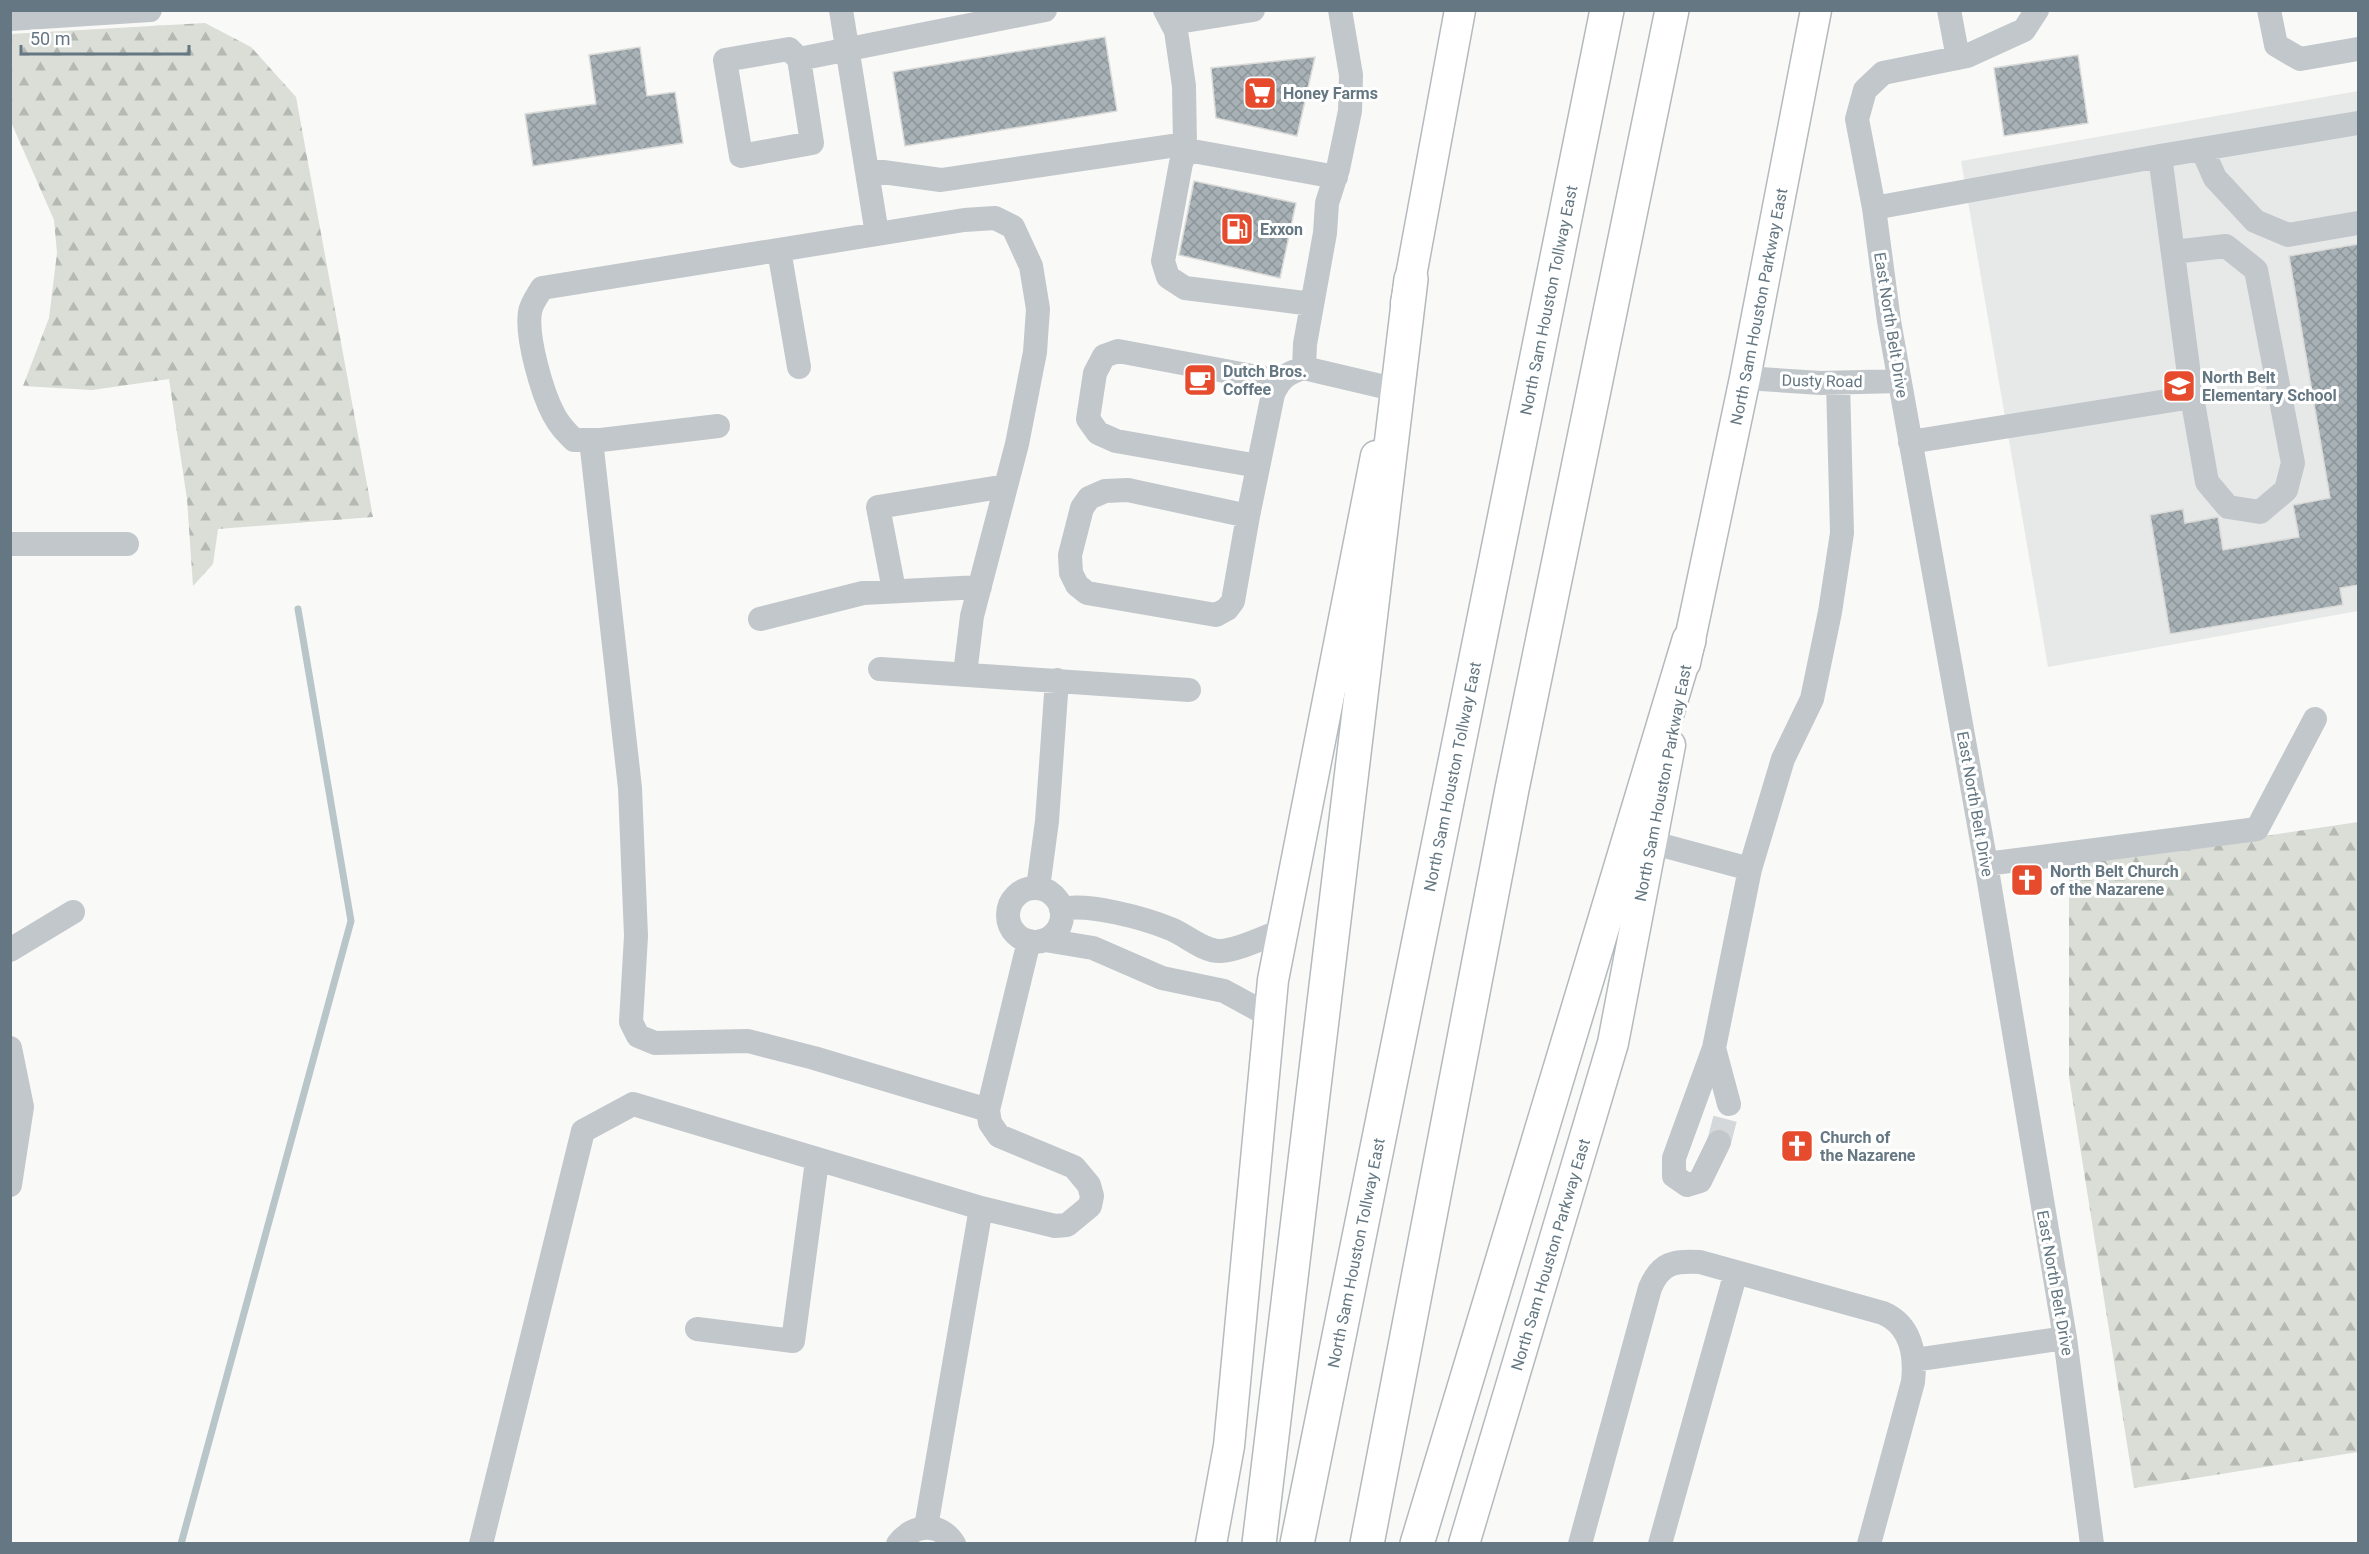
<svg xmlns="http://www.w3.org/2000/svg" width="2369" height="1554" viewBox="0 0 2369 1554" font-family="Roboto,sans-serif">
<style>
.built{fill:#e7e9e8}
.forest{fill:url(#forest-firs)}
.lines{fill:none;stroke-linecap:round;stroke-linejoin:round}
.stream{stroke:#b8c6c9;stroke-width:7}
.building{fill:url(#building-cross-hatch);stroke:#dbdbd9;stroke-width:1.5}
.minor-tunnel{stroke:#d4d8da;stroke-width:24;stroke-dasharray:24 12;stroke-linecap:butt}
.major-casing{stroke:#b4babd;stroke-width:33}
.highway-casing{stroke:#b3b9bc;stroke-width:36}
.minor{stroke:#c2c7cb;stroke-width:24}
.major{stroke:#fff;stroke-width:30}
.highway{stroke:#fff;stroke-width:33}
.labels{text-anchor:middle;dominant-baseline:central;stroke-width:6;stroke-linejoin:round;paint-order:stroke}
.poi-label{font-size:16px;font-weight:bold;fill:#647782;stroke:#fff;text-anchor:start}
.street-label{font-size:16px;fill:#647782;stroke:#fff}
</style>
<defs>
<pattern id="forest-firs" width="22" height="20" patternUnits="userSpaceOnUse" patternTransform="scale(1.5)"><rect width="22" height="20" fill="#daded6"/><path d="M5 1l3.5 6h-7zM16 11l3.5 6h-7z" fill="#b4b9b3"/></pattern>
<pattern id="building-cross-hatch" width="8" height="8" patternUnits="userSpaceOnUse" patternTransform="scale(1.5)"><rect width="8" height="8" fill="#a7b1b6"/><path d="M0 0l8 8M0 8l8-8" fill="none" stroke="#8c9599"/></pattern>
</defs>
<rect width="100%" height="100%" fill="#f9f9f7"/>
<path class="built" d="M2358 91V611L2048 667 1961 161Z"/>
<path class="forest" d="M205 23 251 47 296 97 373 517 218 529 213 564 193 586 187 499 169 379 92 390 23 386 49 318 57 253 54 220 11 122 10 34Z
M2358 822V1452L2134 1488 2069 1077V865Z"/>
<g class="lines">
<path class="stream" d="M181 1544 351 921 298 609"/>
</g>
<path class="building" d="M1105 37 1117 111 905 146 893 72Z
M640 47 647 96 675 92 683 143 533 166 525 114 596 104 589 55Z
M2078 55 2088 123 2004 136 1994 68Z
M1315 57 1297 136 1216 118 1211 68Z
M1194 181 1296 203 1280 278 1179 255Z
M2358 244V585L2340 588 2343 605 2170 634 2150 515 2183 509 2185 523 2218 517 2223 550 2299 537 2293 505 2330 498 2289 256Z"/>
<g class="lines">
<path class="minor-tunnel" d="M1719 1142 1729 1104"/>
<defs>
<g id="major">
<path d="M1406 303 1460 10"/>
<path id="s1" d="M1685 663 1745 378 1816 10"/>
<path d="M1211 1544 1229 1446 1273 980 1376 456"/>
<path id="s2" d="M1464 1544 1613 1043 1670 745"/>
</g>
<g id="highway">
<path d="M1259 1544 1411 279"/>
<path id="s3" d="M1297 1544 1607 10"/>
<path d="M1367 1544 1512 789 1672 10"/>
<path d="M1417 1544 1689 640"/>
</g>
</defs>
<use href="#major" class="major-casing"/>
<use href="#highway" class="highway-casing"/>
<path class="minor" d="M841 10 877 234
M1165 10 1176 31 1184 86 1185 144 1187 150 1336 177
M1340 10 1351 75 1350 111 1338 169 1327 203 1325 233 1305 344 1304 368 1389 388
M1949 10 1958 58
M2037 10 2024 30 1967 56 1883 73 1865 90 1857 119 1874 208 1889 321 1986 864 2065 1338 2092 1544
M2269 10 2276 45 2300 59 2358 49
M10 19 150 10
M1172 23 1253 10
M789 49 799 59 812 143 741 156 725 60Z
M799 59 1045 10
M2202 149 2215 178 2255 221 2288 235 2358 223
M2160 156 2192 397 2207 482 2228 507 2260 512 2286 490 2293 463 2256 270 2226 246 2173 252
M868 170 941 180 1171 146 1187 150 1181 163 1163 261 1168 277 1185 288 1312 304
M1874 208 2160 156 2358 123
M779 250 799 367
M1745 378 1821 383 1899 381
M718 426 601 440H574C566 432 559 425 554 415 542 393 526 337 530 312 531 304 538 295 542 288L964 220 995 218 1013 227 1031 266 1038 309 1035 352 1017 444 972 616 965 674
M591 440 630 788 636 936 631 1022 638 1036 655 1043 748 1041 814 1058 988 1110
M1910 442 2192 397
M1258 466 1116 441 1098 433 1088 419 1095 373 1104 356 1118 351 1279 381
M1248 516 1128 490 1105 491 1089 498 1082 508 1070 555 1071 573 1077 585 1087 593 1216 615 1227 609 1233 601 1248 516 1273 394C1280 378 1287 373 1304 368
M10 544H127
M894 590 878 507 1006 486
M760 619 863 593 980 587
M880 669 1189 690
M1635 838 1750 869 1714 1048
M1986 864 2257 829 2315 719
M1750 869 1783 759 1812 699 1830 612 1842 533 1838 383
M1038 888 1047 821 1057 680
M1008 915a27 27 0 1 1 54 0a27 27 0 1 1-54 0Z
M1061 909C1089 903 1144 918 1171 929 1186 935 1204 952 1221 951 1242 949 1264 937 1283 930
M1045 940 1093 948 1162 978 1224 991 1270 1016
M10 950 73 912
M10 1048 22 1107 10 1185
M1719 1142 1700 1181 1687 1185 1674 1176V1158L1714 1048 1729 1104
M981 1208 1055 1226 1067 1225 1090 1206 1092 1196 1089 1185 1074 1167 999 1136 990 1123 988 1110 1029 941
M697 1329 793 1341 817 1161
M1914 1360 2065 1338
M481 1544 583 1131 633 1104 981 1208 926 1527
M898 1544C913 1524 940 1521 954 1544
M1580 1544 1650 1288C1661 1262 1674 1261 1700 1262L1883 1313C1911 1325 1916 1354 1913 1382L1869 1544
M1660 1544 1736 1272"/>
<use href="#major" class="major"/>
<use href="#highway" class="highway"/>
</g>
<defs>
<symbol id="supermarket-square" viewBox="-11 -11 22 22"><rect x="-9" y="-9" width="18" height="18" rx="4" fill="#e54b2c" stroke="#fff"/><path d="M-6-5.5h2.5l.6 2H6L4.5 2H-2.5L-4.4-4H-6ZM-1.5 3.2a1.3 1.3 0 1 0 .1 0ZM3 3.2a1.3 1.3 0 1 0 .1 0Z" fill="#fff"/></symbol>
<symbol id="fuel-square" viewBox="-11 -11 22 22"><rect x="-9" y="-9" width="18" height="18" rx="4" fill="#e54b2c" stroke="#fff"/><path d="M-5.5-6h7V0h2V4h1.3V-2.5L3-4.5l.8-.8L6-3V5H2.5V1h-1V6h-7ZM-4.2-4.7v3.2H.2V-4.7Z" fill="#fff"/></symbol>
<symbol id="cafe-square" viewBox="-11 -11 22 22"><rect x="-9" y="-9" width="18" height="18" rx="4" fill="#e54b2c" stroke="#fff"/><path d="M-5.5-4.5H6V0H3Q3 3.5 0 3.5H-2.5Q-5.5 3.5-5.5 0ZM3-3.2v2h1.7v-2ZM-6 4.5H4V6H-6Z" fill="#fff"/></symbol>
<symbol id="school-square" viewBox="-11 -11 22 22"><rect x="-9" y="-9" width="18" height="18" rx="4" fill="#e54b2c" stroke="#fff"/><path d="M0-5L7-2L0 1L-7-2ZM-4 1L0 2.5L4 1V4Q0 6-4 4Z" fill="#fff"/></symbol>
<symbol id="church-square" viewBox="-11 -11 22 22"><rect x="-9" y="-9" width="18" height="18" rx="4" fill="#e54b2c" stroke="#fff"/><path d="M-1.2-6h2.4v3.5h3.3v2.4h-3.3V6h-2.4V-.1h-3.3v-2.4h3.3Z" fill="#fff"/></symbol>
</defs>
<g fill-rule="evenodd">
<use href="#supermarket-square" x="1241" y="74" width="38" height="38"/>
<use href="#fuel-square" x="1218" y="210" width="38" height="38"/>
<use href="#cafe-square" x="1181" y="361" width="38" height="38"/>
<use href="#school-square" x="2160" y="367" width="38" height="38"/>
<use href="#church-square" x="2008" y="861" width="38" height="38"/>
<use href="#church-square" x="1778" y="1127" width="38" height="38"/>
</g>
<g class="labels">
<g class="poi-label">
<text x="1283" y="93">Honey Farms</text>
<text x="1260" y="229">Exxon</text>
<text x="1223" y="371">Dutch Bros.<tspan x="1223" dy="18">Coffee</tspan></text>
<text x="2202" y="377">North Belt<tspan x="2202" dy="18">Elementary School</tspan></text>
<text x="2050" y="871">North Belt Church<tspan x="2050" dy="18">of the Nazarene</tspan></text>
<text x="1820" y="1137">Church of<tspan x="1820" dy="18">the Nazarene</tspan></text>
</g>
<g class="street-label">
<text stroke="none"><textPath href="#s3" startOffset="1269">North Sam Houston Tollway East</textPath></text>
<text stroke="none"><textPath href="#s1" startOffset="364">North Sam Houston Parkway East</textPath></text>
<text transform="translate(1891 325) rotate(81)">East North Belt Drive</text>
<text transform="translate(1822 381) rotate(1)">Dusty Road</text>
<text stroke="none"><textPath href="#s3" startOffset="783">North Sam Houston Tollway East</textPath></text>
<text transform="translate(1663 783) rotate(-79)">North Sam Houston Parkway East</text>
<text transform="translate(1975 804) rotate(80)">East North Belt Drive</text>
<text stroke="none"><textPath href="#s3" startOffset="297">North Sam Houston Tollway East</textPath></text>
<text stroke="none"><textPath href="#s2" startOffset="302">North Sam Houston Parkway East</textPath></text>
<text transform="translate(2055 1283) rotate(80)">East North Belt Drive</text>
</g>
</g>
<rect width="2369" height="1554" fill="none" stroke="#647782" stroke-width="24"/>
<path d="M21 45v9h168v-9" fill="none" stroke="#647782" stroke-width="3"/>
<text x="30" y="45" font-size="18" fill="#647782" stroke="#ffffff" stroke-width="4.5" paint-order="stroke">50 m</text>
</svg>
